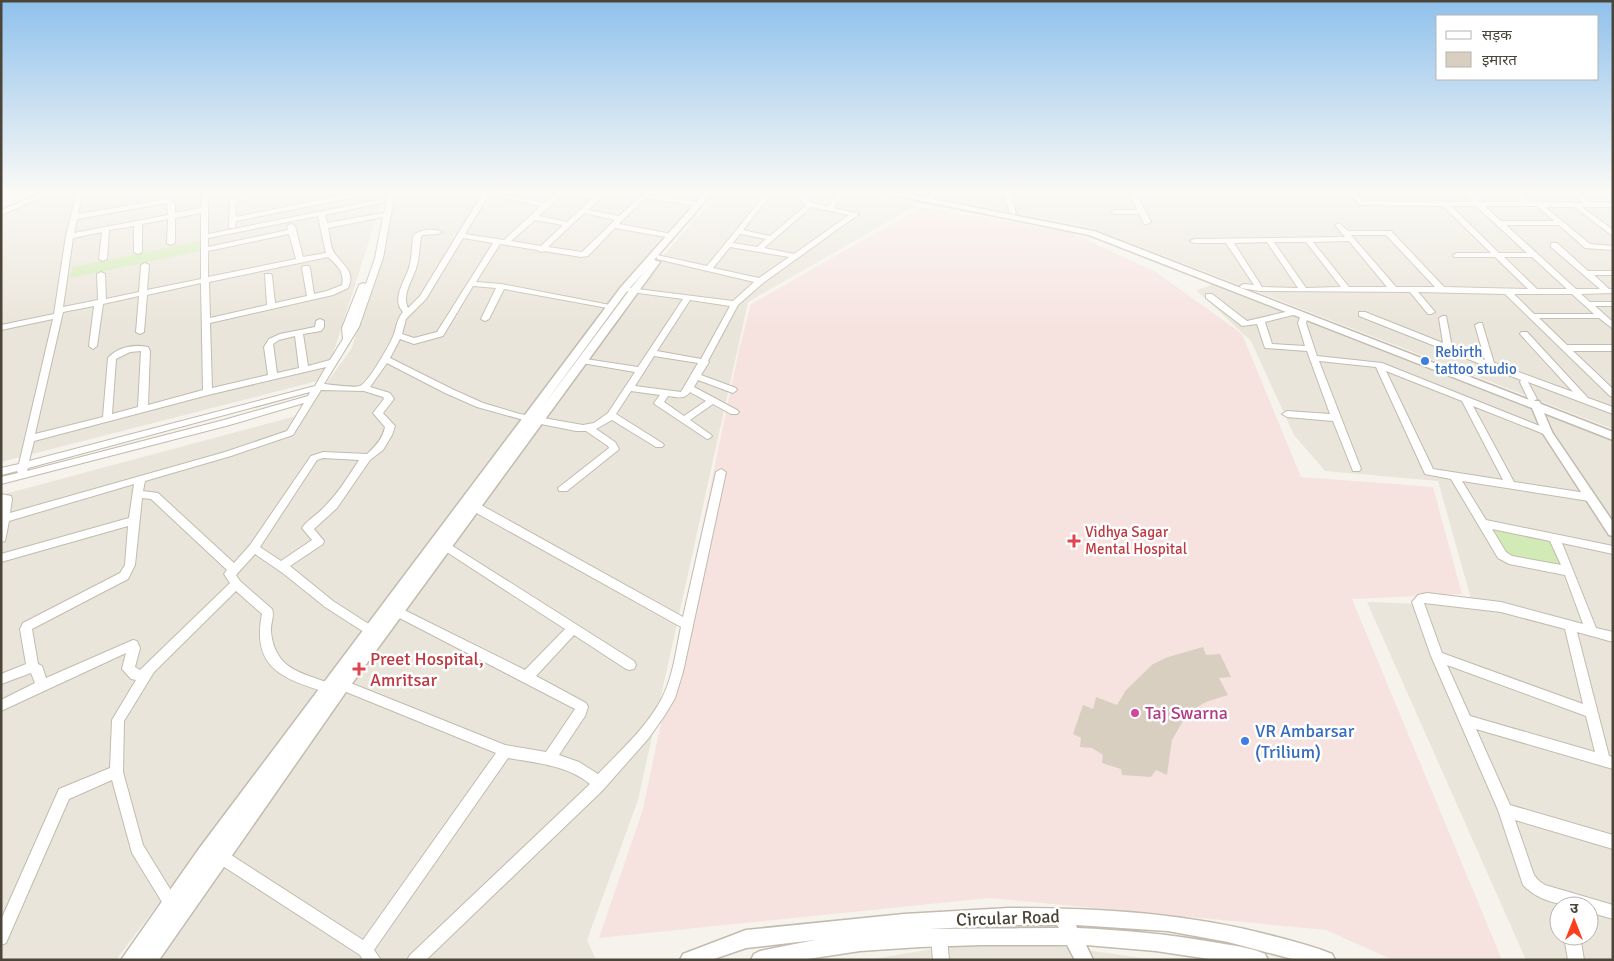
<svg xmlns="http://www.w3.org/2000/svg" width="1614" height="961" viewBox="0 0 1614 961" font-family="Signika,'Noto Sans Devanagari',sans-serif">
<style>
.residential{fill:#eae5da;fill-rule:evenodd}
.medical{fill:#f6e3e0}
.green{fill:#d2eab5}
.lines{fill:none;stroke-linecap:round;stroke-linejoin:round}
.stream{stroke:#a9d4f2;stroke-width:2}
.building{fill:#d8cfc1}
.minor-casing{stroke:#c2bbae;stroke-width:2}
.tertiary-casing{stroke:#c2bbae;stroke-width:3}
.minor{fill:#fff;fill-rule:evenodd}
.tertiary{fill:#fff;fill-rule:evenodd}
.shop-dot{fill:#3f7fe0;stroke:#fff;stroke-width:2}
.health-dot{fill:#e0444e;stroke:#fff;stroke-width:2}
.hotel-dot{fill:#d1479c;stroke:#fff;stroke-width:2}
.labels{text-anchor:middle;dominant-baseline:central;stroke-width:5;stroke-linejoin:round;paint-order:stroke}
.shop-label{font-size:15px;fill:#366cbe;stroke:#fff;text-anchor:start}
.health-label{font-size:15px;fill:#be3a42;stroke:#fff;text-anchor:start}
.near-health-label{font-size:18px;fill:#be3a42;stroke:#fff;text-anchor:start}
.near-hotel-label{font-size:18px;fill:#b23c85;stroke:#fff;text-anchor:start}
.near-shop-label{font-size:18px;fill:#366cbe;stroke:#fff;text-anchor:start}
.near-street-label{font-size:18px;fill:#4b4439;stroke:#fff}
</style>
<rect width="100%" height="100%" fill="#f6f3ec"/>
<path class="residential" d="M57 191H385L325 379 1 462V214Z
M397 191H709L631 274 116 960H1V495L304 414 352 348Z
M719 191H854L919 204 748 302 638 800 587 940 596 960H158L629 296Z
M897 191H1613V429L1087 226Z
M1215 284 1613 439V960H1526L1367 602 1473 606 1438 481 1325 471 1294 435 1251 341 1196 290ZM1559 906H1589V936H1559Z
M1000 938 1157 960H866Z"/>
<path class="medical" d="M921 207 1070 232 1156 272 1242 334 1301 477 1433 487 1462 594 1352 599 1502 960H1393L1326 930 989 898 599 938 643 809 739 350 751 304Z"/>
<path class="green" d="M200 241V251L70 278 73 267Z
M1495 530 1554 543 1561 568 1506 556Z"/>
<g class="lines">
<path class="stream" d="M865 191 1035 224"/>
</g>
<path class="building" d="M1203 647 1206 655 1220 654 1231 677 1219 678 1228 695 1206 702 1192 710 1186 716 1172 740 1167 775 1156 770 1151 777 1122 775 1121 769 1102 763 1103 755 1092 748 1080 747 1081 738 1073 734 1083 705 1093 709 1096 697 1117 705 1126 690 1153 664 1168 657Z"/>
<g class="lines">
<defs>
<path id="minor" d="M47 191H56L1 215V210Z
M77 191H83L78 214 169 199 175 204V213L201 208 202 191H208V234L383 199 386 201 385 202 325 215 327 223 384 213 389 191H395L383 258 359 327 324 384C333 385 353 388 360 386 368 383 391 343 394 334 397 325 397 319 403 312 390 298 407 279 410 264 412 255 412 245 413 236 419 229 434 228 442 232L438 234 422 235 421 237C419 246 420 256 417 265 414 279 401 293 408 308L420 296 484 191H491L465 234 504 240 541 206 503 198V196L505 195 545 203 558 191H576L595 195 600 191H607L588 210 619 216 643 194 701 203V205L699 206 645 198 619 224 672 234V238L615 228 588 256 581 257 544 251 541 252 537 250 500 244 476 282 501 284 610 305 614 307 613 309 504 289 489 319 485 321 481 319 496 288 473 286 443 336 414 344 400 339 390 358 452 389 483 403 520 414 583 425 594 423 608 413 635 372 582 363 579 362 578 360 579 358 638 367 683 299 624 291H621V287L733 301 754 282 657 259V255L707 266 764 196 766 195 769 197 743 230 770 236 806 205 800 199 806 191H813L807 199 812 203 828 207 839 191H846L834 208 859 214 763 283 738 305 708 361 709 362 701 375 736 388 737 390 733 393 698 380 694 387 737 410 739 412 737 414H731L713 404 690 420 710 434 712 436 710 438 707 439 656 405 654 403 660 395 631 391 616 414 662 443 664 445 662 447H656L612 420 596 429 615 442 619 449 617 451 567 491H559L558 488 609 448 608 446 586 431H576L531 422 477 407 445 393 387 363 370 387 390 393 394 399 383 413 395 426 392 435 383 450 370 460 337 508 314 529 324 541 323 544 290 566 333 601 375 628 377 631 375 634 371 636 367 634 325 607 284 574 255 554 236 575 240 581 272 609C275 616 270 624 271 632 275 670 302 673 332 684L334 688 332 692 328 693C284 679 251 669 262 614L236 591 154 672 124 721 123 772 143 845 175 897 177 902 175 907 170 909 165 907 132 853 112 780 69 799 6 943 1 945V920L59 789 110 768 112 720 136 680 131 679 122 669 126 653 1 711V700L35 683 31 673 1 684V674L26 664 20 629 23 623 120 573 125 565 128 526 1 562V554L129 518 134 484 9 521 5 541 1 542V494L11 496 12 499 10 513 225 452 287 431 304 403 226 426 1 484V477L18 473 17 471 1 475V468L19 464 53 319 1 330V325L54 314 66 236ZM564 193 592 199 567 222 539 216ZM167 203 168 215 74 233 77 219ZM811 207 849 215 794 254 764 248ZM201 213V279L147 290 149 265 145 263 141 265 139 292 106 299 105 274 101 272 97 274 98 300 63 307 73 238 102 232 99 259 103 261 107 259 109 230 134 226V252L138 254 142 252V224L168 219 167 243 171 245 175 243V218ZM584 213 615 220 582 252 548 247ZM318 216 326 253 303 257 295 226 291 224 287 226 288 230 208 247V238ZM383 217 375 258 366 284 363 283 359 285 342 328 343 339 330 360 308 366 303 334 321 331 324 327V321L320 319 316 321 315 327 280 334 269 339 264 347 268 375 212 388 210 323 333 295 348 288C356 272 343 265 335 254 330 248 330 235 328 228ZM535 220 563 225 541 246 511 241ZM289 234 296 259 208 277V251ZM740 234 766 239 757 247 733 243ZM463 238 493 243 437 332 414 338 402 334 406 319 426 299ZM730 247 789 257 759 278 713 268ZM328 257C337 265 345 272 342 285L327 291 314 294 310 268 309 266H303L302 268 307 296 275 303 272 276 271 274H265L267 305 210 318 209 282ZM201 283 203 390 148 405 150 351 148 347C134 344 117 347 108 358L103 417 35 434 63 312 94 306 89 346 93 349 97 346 103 304 139 296 136 332 140 334 144 332 147 295ZM690 300 730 306 701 359 657 351ZM295 336 299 368 277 373 273 344 279 340ZM141 351 138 407 112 414 116 359 130 352ZM654 356 698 363 681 392 635 386ZM326 367 315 386 29 461 34 441 208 395ZM321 390 364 391 383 397 384 399 373 413 385 427C383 438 376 446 367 454L323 452 311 456 250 545 234 563 158 493 143 491 145 481 231 456 293 435ZM310 392 308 396 224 420 27 471 28 468ZM690 392 706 401 684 416 664 402 668 396C677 397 684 400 690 392ZM323 458 359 460C349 475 340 491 327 504 320 513 307 520 302 528L312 540 281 561 260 547 317 460ZM142 498 151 499 227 570 224 574 230 583 140 670 135 667 140 648 137 641 133 640 46 678 42 666 38 664 32 629 128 579 135 565Z
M269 191H283L235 202 236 217 355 193 358 195 355 197 236 221 235 228H229L230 200Z
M299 191H305L306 199H302Z
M931 191H938L933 199 931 200 928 198Z
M1003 191H1164L1156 195H1137L1151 222 1147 224H1144L1140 214H1114L1111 212 1114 210H1137L1130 195 1010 193 1016 213 1013 215 1010 213Z
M1347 191H1354L1363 201 1472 202 1461 191H1468L1480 202H1522L1510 191H1517L1531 202 1584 203 1570 191H1578L1592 203H1613V207H1582L1613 230V236L1574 207H1545L1590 244 1613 246V250L1585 248 1559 225H1506L1576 289H1600L1551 247V243H1557L1588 271H1613V275H1594L1609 289H1613V293L1581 294 1590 302H1613V306H1595L1613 322V329L1599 318H1539L1567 345H1613V351H1573L1613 389V397L1610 396 1505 294 1418 292 1435 312 1431 314H1428L1410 292 1260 291 1241 288 1240 286 1244 284 1254 285 1226 243H1194L1190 241 1194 239 1345 237 1335 225 1339 223 1348 231H1391L1444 287 1528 289 1495 257H1454L1453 255 1457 253H1491L1443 206 1361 205 1359 204ZM1451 206H1476L1527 253H1499ZM1485 206H1537L1554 221H1501ZM1351 235H1386L1435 287H1396ZM1349 241 1387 287H1349L1313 242ZM1267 242 1298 288 1262 287 1234 243ZM1274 242H1306L1341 287 1306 288ZM1504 257H1532L1567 289H1537ZM1514 294H1572L1594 314H1534Z
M1206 294H1212L1247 321 1294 310H1297V314L1265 322 1272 344 1305 346 1298 323 1301 314H1307L1308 316 1306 323 1317 356 1382 363 1550 430 1552 432 1550 434H1544L1473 406 1514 482 1593 494 1594 497 1589 501 1462 481 1486 520 1613 546V554L1562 543 1596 628 1613 632V642L1577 632 1609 756 1613 757V769L1476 729 1510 805 1613 835V849L1515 820 1534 875 1539 881 1545 885 1613 905V919L1589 912V906C1565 906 1540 903 1523 885L1498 810 1431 656 1412 602 1418 595 1427 593 1501 602 1583 624 1565 575 1509 564 1498 558 1451 479 1425 474 1376 367 1319 361 1361 469 1359 471H1353L1333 421 1287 417 1282 414 1287 411 1330 414 1307 351 1265 348 1257 324 1242 326 1206 298ZM1386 371 1462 401 1503 480 1433 469ZM1492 529 1550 541 1561 565 1512 556 1506 552ZM1424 603 1501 612 1565 629 1583 704 1442 653ZM1447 665 1586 716 1595 752 1470 716Z
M1359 312H1365L1443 343 1439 318 1443 316H1446L1452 347 1485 360 1475 325 1479 323H1482L1494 363 1573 392 1520 334 1521 332H1527L1588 398 1613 407V414L1528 382 1537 399 1532 402 1529 401 1520 382 1521 380 1359 316Z
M721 469 726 472 683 672 675 698 665 715 648 739 602 791 426 960H407L410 955 590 784C567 765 536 763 508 758L374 950 381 960H363L360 955 215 861 213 856 215 851 220 849 225 851 363 940 496 753 339 689 337 685 339 681 343 680 505 745 546 752 575 709 386 611 384 608 386 605 390 603 394 605 525 670 565 629 436 545 435 542 436 539 440 538 634 661 636 665 634 669 630 670 626 669 574 635 536 676 586 703 588 707 585 716 559 755 579 762 598 774C621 750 647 727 662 698 673 677 676 650 681 627L464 506 463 503 468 499 472 500 683 617 716 472Z
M939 930 944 933 947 938 949 960H933L931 938 934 933Z
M1564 936H1580L1584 960H1568Z"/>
<path id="tertiary" d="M706 191H714L654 260 660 262 348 689 159 960H121L198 850 621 287ZM645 271 631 288 540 410 627 291Z
M874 191H891L1094 231 1532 401H1539L1541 404 1613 432V440L1544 413 1552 432 1613 522V536L1609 535 1542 432 1532 408 1089 235Z
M1009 908C1102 908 1188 913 1277 937 1296 942 1315 947 1332 954L1335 960H1296L1228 942 1168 931 1076 925 1077 928C1122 930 1168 934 1212 942 1230 945 1249 947 1265 954L1268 960H1216L1156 951 1086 945 1093 960H1075L1067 945H981L920 947 860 951 801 960H751L754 954 760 951 815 940 746 948 711 960H680L683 954 746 930 904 914ZM1009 925H1057L1059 928 929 929Z"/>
</defs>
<use href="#minor" class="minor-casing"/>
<use href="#tertiary" class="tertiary-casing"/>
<use href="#minor" class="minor"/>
<use href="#tertiary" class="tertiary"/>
</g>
<linearGradient id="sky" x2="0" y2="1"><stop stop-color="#8fc1ec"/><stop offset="0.59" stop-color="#fbfaf6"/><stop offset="1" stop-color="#fbfaf6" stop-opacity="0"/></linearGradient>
<rect width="1614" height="326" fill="url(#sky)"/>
<g class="shop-dot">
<circle cx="1425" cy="361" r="5"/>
<circle cx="1245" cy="741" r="5"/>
</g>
<g class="health-dot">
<path d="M1071.5 533.5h5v5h5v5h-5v5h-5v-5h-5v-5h5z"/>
<path d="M356.5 661.5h5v5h5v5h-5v5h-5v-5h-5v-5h5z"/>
</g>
<circle class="hotel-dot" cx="1135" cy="713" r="5"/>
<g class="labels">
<g class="shop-label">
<text x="1435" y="352">Rebirth<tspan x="1435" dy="17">tattoo studio</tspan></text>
</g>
<g class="health-label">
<text x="1085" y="532">Vidhya Sagar<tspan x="1085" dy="17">Mental Hospital</tspan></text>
</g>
<g class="near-health-label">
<text x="370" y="659">Preet Hospital,<tspan x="370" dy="21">Amritsar</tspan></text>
</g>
<g class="near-hotel-label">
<text x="1145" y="713">Taj Swarna</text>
</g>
<g class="near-shop-label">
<text x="1255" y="731">VR Ambarsar<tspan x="1255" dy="21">(Trilium)</tspan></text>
</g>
<g class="near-street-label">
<text transform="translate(1008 918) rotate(-2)">Circular Road</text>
</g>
</g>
<rect width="1614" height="961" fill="none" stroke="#4b4439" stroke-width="5"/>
<rect x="1436" y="15" width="162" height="65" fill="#ffffff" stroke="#b7b4b0"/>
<rect x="1446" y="31" width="25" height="8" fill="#ffffff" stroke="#b7b4b0"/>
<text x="1482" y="40" font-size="15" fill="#4b4439">सड़क</text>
<rect x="1446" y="52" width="25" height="15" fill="#d8cfc1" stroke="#b7b4b0"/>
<text x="1482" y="65" font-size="15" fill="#4b4439">इमारत</text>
<g transform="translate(1574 921)"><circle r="24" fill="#ffffff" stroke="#b7b4b0"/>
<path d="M0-4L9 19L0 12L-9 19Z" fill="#fc3f1d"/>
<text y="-8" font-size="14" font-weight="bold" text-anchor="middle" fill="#4b4439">उ</text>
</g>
</svg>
